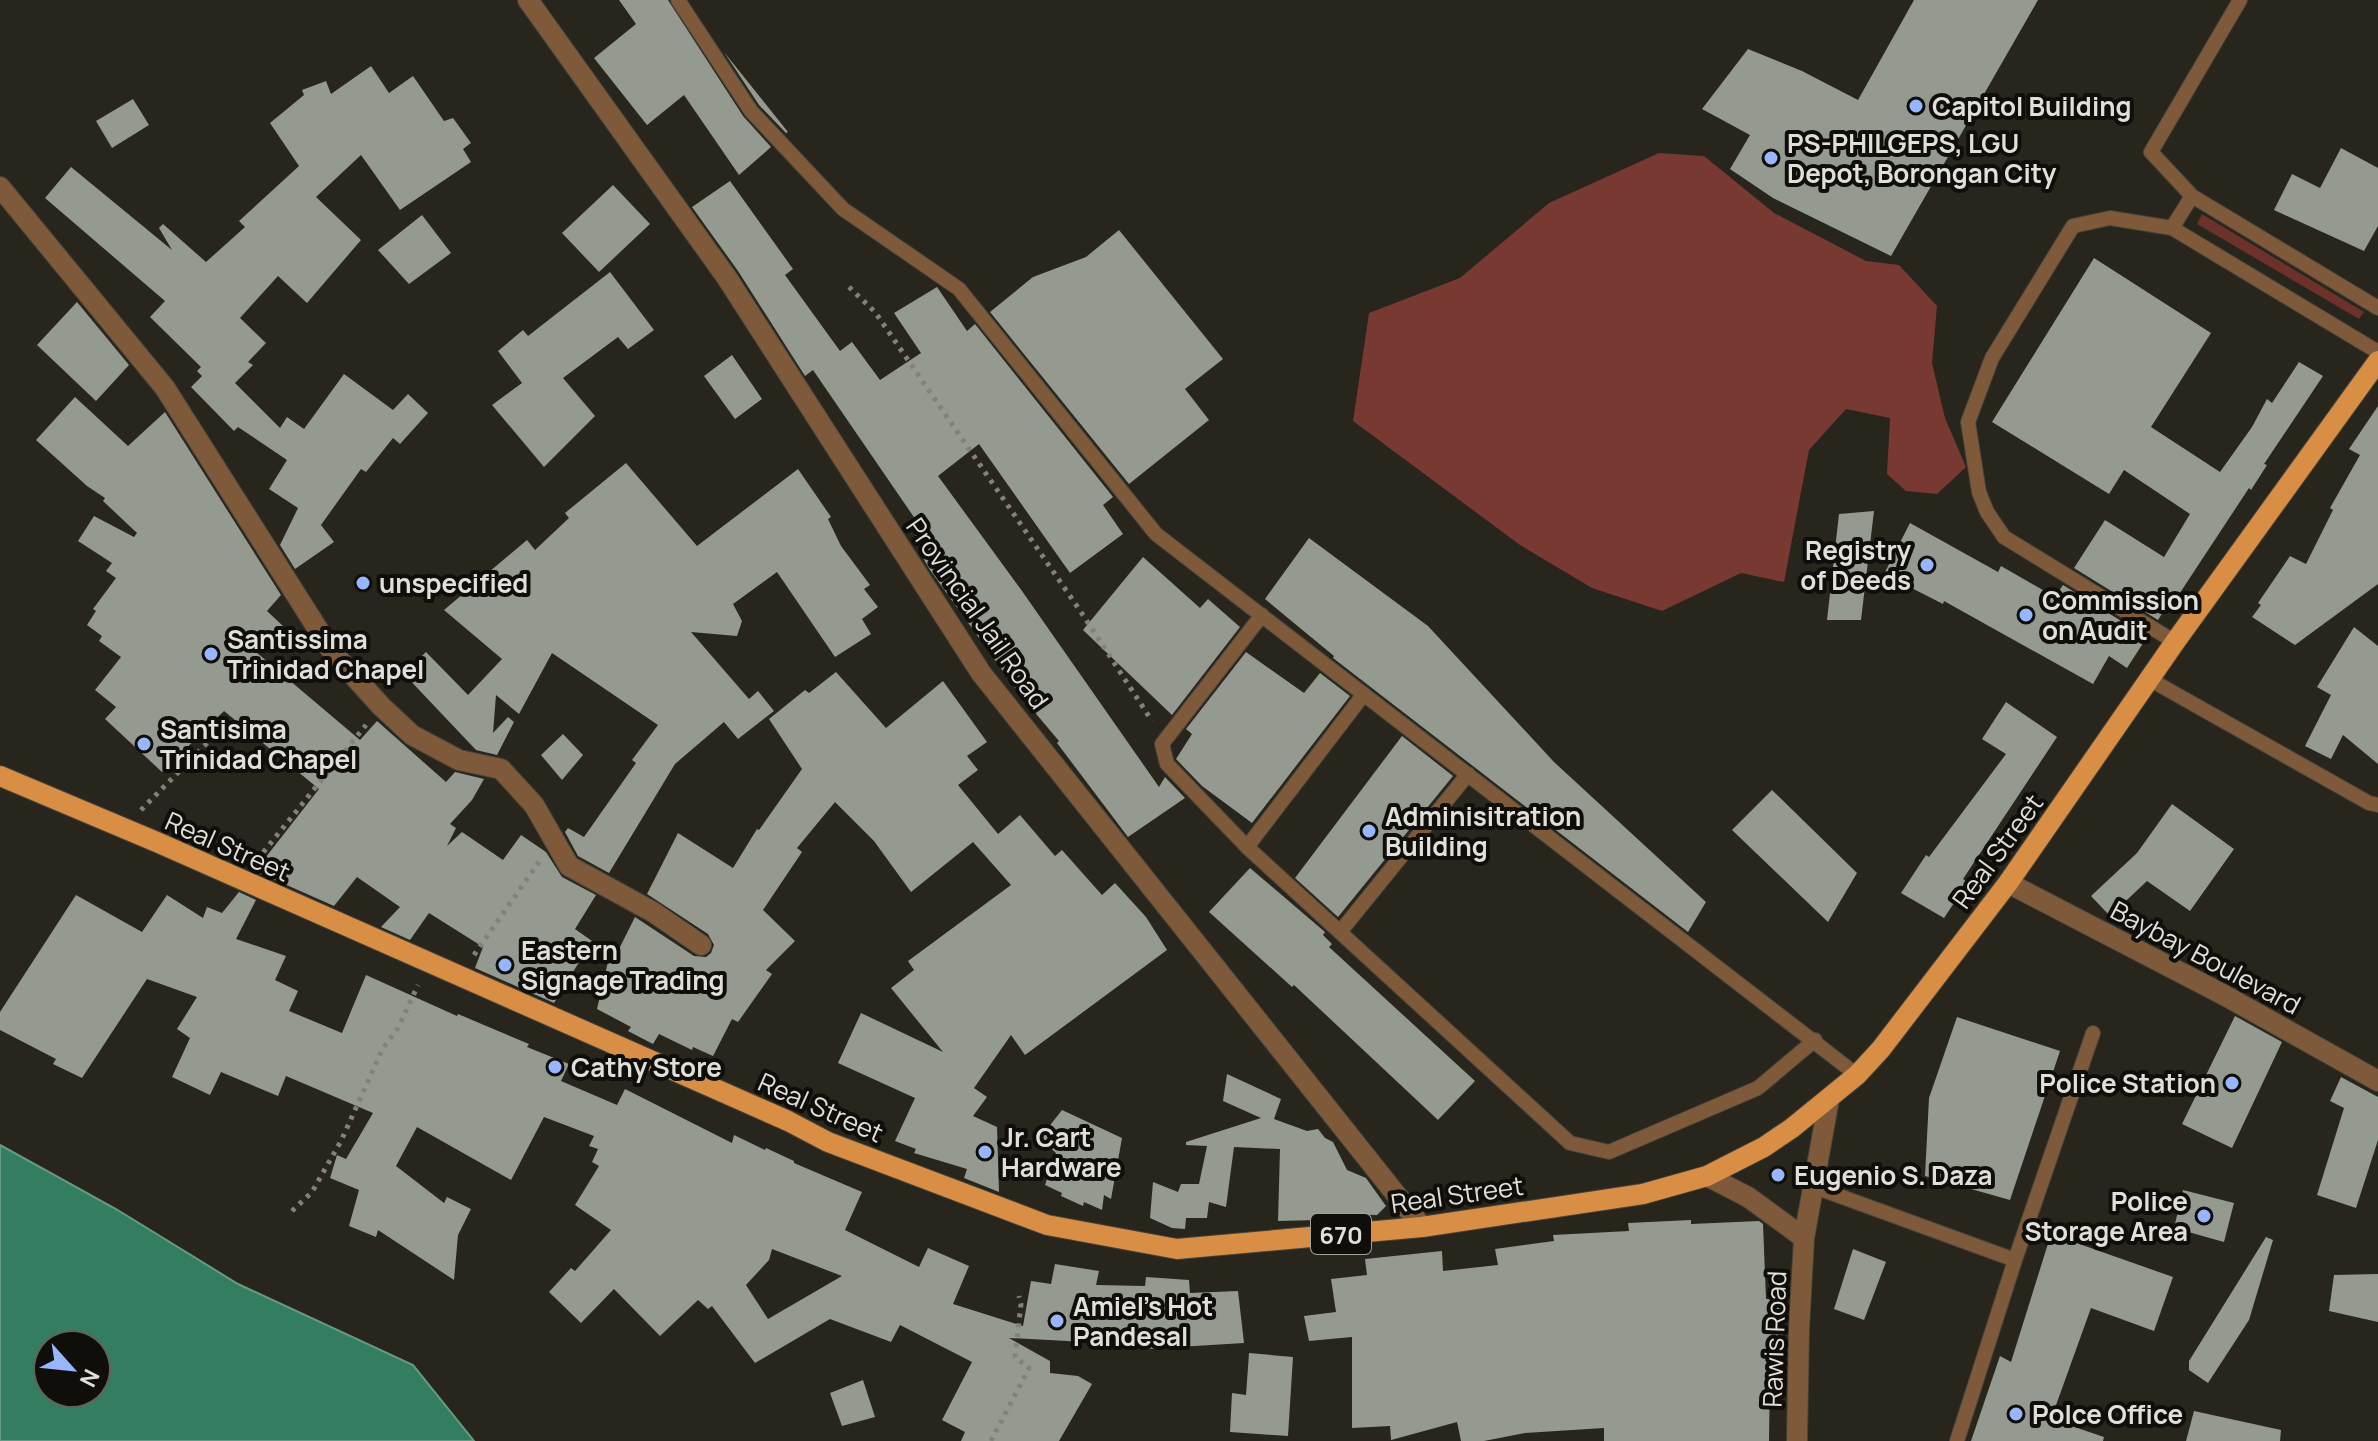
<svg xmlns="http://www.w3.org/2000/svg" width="2378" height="1441" viewBox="0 0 2378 1441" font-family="Manrope,sans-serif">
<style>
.green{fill:#6c312b}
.forest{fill:#773932}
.water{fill:#337d60;stroke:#679a84;stroke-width:2;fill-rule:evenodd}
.building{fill:#959a90;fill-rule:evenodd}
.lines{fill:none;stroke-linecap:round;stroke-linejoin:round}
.service-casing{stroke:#45433a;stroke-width:16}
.minor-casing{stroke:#45433a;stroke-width:22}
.tertiary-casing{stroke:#45433a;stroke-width:22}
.primary-casing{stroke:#45433a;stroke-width:22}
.path{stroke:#83827a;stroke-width:5;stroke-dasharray:4 6;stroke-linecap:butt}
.service{stroke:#7e5a3a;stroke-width:14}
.minor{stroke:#7e5a3a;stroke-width:20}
.tertiary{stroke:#7e5a3a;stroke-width:20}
.primary{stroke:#d98e46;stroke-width:20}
.poi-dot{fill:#97b6fd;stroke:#0f0e0a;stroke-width:3}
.labels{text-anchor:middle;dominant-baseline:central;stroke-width:8;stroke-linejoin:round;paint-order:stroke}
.shield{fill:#0f0e0a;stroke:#a1a09b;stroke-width:2}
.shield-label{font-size:24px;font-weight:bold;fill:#e0dfd9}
.poi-label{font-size:26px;font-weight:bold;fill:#e0dfd9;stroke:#0f0e0a;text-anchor:start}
.street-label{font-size:26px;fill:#e0dfd9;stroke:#0f0e0a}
</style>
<rect width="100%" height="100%" fill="#27251c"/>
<path class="green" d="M2202 214 2364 312 2359 319 2197 224Z"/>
<path class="forest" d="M1659 153 1704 156 1774 213 1866 261 1899 265 1937 306 1932 363 1945 418 1966 467 1937 494 1906 491 1887 474 1890 418 1846 409 1809 450 1784 582 1741 573 1662 611 1592 588 1520 545 1353 421 1369 313 1460 278 1549 203Z"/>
<path class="water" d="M0 1145 116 1209 238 1284 413 1365 474 1441H0ZM48 1345H96V1393H48Z"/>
<path class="building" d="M619 0H668L743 116 771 147 739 175 684 95 647 125 594 58 636 24Z
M1914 0H2038L1891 256 1773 198 1730 169 1750 135 1702 109 1748 49 1802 71 1858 100Z
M724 52 788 132 786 133 759 105Z
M371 66 389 93 413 76 444 121 453 118 471 143 463 149 471 162 400 210 361 155 316 197 361 240 307 303 278 276 240 318 266 343 248 362 253 365 235 383 280 428 287 417 304 429 344 374 393 410 408 394 428 413 400 444 393 438 366 472 361 469 321 525 334 542 295 569 280 545 298 508 269 489 287 460 238 427 234 431 191 387 202 376 197 371 201 367 150 317 165 301 45 198 71 167 172 250 159 228 163 224 206 262 245 227 239 221 299 166 270 123 304 95 302 90 326 81 331 94Z
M133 99 149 125 112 148 96 121Z
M2341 148 2378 168V226L2364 251 2274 210 2292 174 2320 188Z
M730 181 793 269 785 275 840 351 852 342 880 380 921 353 894 313 937 287 967 331 975 324 1113 497 1103 505 1123 534 1070 573 979 444 938 476 1022 591 1159 787 1165 777 1185 798 1128 837 1057 743 1059 741 1021 696 930 570 922 556 927 552 915 535 922 531 920 526 813 370 805 376 738 271 692 207Z
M613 185 650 224 599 272 562 233Z
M422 215 451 253 409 284 378 250Z
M1119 230 1223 359 1185 389 1209 420 1129 484 990 312 1033 277 1086 257Z
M2094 258 2211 333 2151 427 2220 472 2252 427 2267 399 2272 403 2299 362 2323 376 2264 464 2267 465 2251 490 2249 488 2168 611 2165 609 2158 620 2074 568 2105 520 2164 557 2190 514 2124 470 2109 494 1992 422Z
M610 272 654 330 628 349 618 337 563 378 595 416 544 467 492 405 522 383 498 351 523 330 528 336Z
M77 302 129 365 96 401 37 345Z
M732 355 762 399 735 419 704 376Z
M75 397 128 446 165 412 281 595 267 611 283 626 256 652 360 740 377 721 446 782 455 772 484 779 472 800 450 824 456 828 447 846 462 832 503 860 521 835 546 852 562 877 596 895 575 929 592 941 554 1003 475 968 483 947 429 913 410 940 381 927 400 907 357 877 334 906 255 871 319 789 224 711 162 772 105 719 116 707 95 690 121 657 99 641 102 636 87 625 96 611 93 609 116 578 106 571 112 563 78 541 94 516 134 537 137 533 103 501 105 498 87 486 36 440Z
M2378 406V584L2295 645 2252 617 2261 605 2258 603 2290 556 2306 564 2333 510 2330 508 2360 455 2349 449Z
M626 463 697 546 798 469 831 517 828 519 841 546 870 585 864 589 878 607 862 619 871 634 835 657 777 572 733 604 742 621 737 636 691 632 749 699 758 691 774 711 738 739 724 722 675 764 609 873 578 856 565 832 568 828 584 837 636 763 632 760 658 725 552 653 519 714 496 695 493 733 508 717 514 722 497 755 476 750 404 674 426 652 468 695 502 659 444 610 527 540 535 550 569 518 565 513Z
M1874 511 1861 620H1827L1839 514Z
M1910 523 1998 572 2001 566 2055 597 2063 585 2147 637 2127 668 2109 656 2093 684 1944 601 1943 604 1884 574Z
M1309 538 1428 626 1554 762 1706 902 1688 932 1333 658 1334 656 1265 599Z
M1143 557 1200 608 1208 599 1240 627 1172 715 1083 630Z
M2354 627 2378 646V764L2343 735 2331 759 2305 746 2331 695 2317 687Z
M1246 652 1304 693 1320 673 1350 696 1252 823 1202 786 1176 759 1192 734 1186 729Z
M836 672 886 728 943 681 987 742 967 756 978 770 958 785 998 834 1020 815 1055 856 1062 850 1102 895 1115 883 1146 917 1167 950 1025 1055 1011 1035 974 1088 987 1097 973 1116 997 1127 999 1192 964 1178 967 1169 914 1153 916 1149 895 1141 915 1098 838 1063 861 1013 943 1052 891 988 914 970 908 961 1011 885 973 842 911 892 874 841 835 802 797 848 802 852 763 910 795 941 766 970 772 974 738 1022 732 1019 713 1056 693 1047 692 1050 659 1034 653 1044 628 1031 631 1027 597 1009 610 953 615 957 635 917 694 956 706 957 711 953 714 945 708 934 647 894 678 833 733 868 757 829 759 830 802 769 769 719 805 690 809 693Z
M2006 702 2057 737 1963 879 1968 882 1944 918 1901 893 1926 855 1929 857 2006 754 1982 739Z
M563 734 583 755 562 780 541 755Z
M1402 736 1453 776 1338 917 1295 878Z
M1772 790 1857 873 1828 922 1732 830Z
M2172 804 2234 849 2190 911 2147 881 2110 916 2091 896 2137 853Z
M1250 868 1325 932 1323 935 1332 944 1329 947 1475 1081 1438 1120 1294 985 1292 987 1209 912Z
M239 892 256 900 236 939 286 956 275 980 298 991 289 1011 342 1033 366 975 457 1016 458 1014 529 1044 527 1047 569 1064 561 1081 617 1105 625 1089 732 1143 734 1135 765 1150 766 1148 794 1161V1163L862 1192 845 1230 919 1267 928 1248 969 1266 953 1304 1023 1326 1031 1281 1051 1284 1055 1264 1099 1271 1096 1285 1145 1286 1146 1277 1189 1280 1190 1293 1238 1291 1244 1343 1145 1349 1143 1345 1009 1338 1050 1361V1373L1078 1376 1092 1384 1059 1441H961L965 1432 942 1420 972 1362 900 1325 891 1342 830 1319 755 1363 712 1306 708 1309 698 1300 660 1336 614 1289 581 1323 549 1292 571 1268 575 1271 611 1230 575 1205 599 1166 592 1162 598 1149 589 1146 594 1136 544 1117 511 1180 417 1127 396 1166 444 1203 447 1197 471 1209 458 1235 454 1280 378 1230 376 1237 349 1226 359 1190 330 1178 337 1155 346 1159 373 1113 286 1076 278 1096 221 1072 210 1095 172 1077 190 1038 177 1029 197 997 147 979 82 1078 53 1064 56 1059 0 1030V1012L76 895 142 932 167 895 203 918 207 907 222 913ZM772 1249 842 1276 768 1319 746 1285 769 1260Z
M2235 1016 2282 1042 2232 1148 2182 1124Z
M1957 1017 2060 1051 2010 1200 1925 1176 1929 1098Z
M1227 1074 1281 1099 1274 1119 1307 1131 1318 1129 1325 1138 1333 1142 1347 1170 1366 1178 1386 1206 1377 1215 1318 1214 1319 1220 1278 1221 1280 1149 1234 1147 1226 1207 1209 1202 1207 1218H1186L1185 1229 1172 1228 1150 1218 1153 1182 1178 1192 1181 1184H1199L1207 1146 1186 1145V1142L1261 1118 1223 1101Z
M2341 1077 2378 1097V1140L2356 1208 2317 1195 2344 1108 2330 1101Z
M1062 1110 1122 1138 1111 1199 1104 1195 1102 1210 1084 1202 1083 1206 1061 1196 1062 1193 1045 1185 1056 1153 1040 1138Z
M2183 1190 2234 1203 2224 1242 2174 1228Z
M1691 1220V1224L1759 1221 1763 1224 1766 1299 1783 1298V1372H1770L1769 1441H1604V1428L1525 1433 1484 1441H1461L1457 1422 1391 1440 1390 1426 1352 1428V1337L1309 1341 1304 1316 1336 1312 1331 1279 1367 1275 1365 1259 1442 1251 1443 1271 1498 1265 1495 1249 1554 1241 1553 1235 1629 1231 1628 1223Z
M2051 1234 2173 1277 2154 1331 2091 1308 2051 1419 2104 1437 2103 1441H1971L2000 1356 2011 1362Z
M2266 1237 2273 1240 2249 1320 2208 1383 2189 1370V1361Z
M1853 1249 1886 1262 1864 1320 1834 1309Z
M2378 1274V1322L2329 1311 2334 1275Z
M1249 1353 1293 1357 1288 1436 1230 1432 1232 1393 1246 1395Z
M863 1380 875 1417 842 1426 830 1393Z
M2194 1411 2281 1430 2280 1441H2186Z"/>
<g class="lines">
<defs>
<path id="service" d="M678 0 751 111 843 209 959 289 1156 534 1857 1075
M2240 0 2151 152 2192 196 2378 308
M2172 228 2192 196
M1262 615 1162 744 1167 764 1247 847 1570 1143 1609 1152 1758 1088 1815 1040
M2175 642 2004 537 1987 512 1979 492 1968 422 1992 358 2073 226 2110 218 2172 228 2378 352
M2149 679 2369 803 2378 805
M1247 847 1364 694
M1340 932 1468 774
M1812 1186 2015 1260
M1957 1441 2015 1260 2093 1033"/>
<path id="minor" d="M528 0 727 278 981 673 1422 1227
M0 187 165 388 333 653 381 706 412 735 459 760 501 769 534 805 569 866 653 912 701 945
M1707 1176 1748 1197 1804 1238
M1797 1441 1799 1329 1804 1238 1829 1099"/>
<path id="tertiary" d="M2008 883 2224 995 2378 1081"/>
<path id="primary" d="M0 776 159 843 788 1121 828 1142 1047 1225 1177 1249 1422 1227 1643 1194 1707 1176 1764 1147 1792 1128 1857 1075 1881 1049 2008 883 2175 642 2378 361"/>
</defs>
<use href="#service" class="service-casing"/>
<use href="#minor" class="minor-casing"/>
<use href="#tertiary" class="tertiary-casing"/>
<use href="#primary" class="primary-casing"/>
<path class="path" d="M849 287 875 312 1081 612 1152 721
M141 810 211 739
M257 860 366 725
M474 955 539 862
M292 1211 312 1192 341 1141 383 1048 398 1028 418 985
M991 1441 1029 1368 1015 1357 1021 1304 1019 1296"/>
<use href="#service" class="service"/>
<use href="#minor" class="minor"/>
<use href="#tertiary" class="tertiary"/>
<use href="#primary" class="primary"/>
</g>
<g class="poi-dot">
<circle cx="1916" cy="106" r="8"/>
<circle cx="1771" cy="158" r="8"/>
<circle cx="1927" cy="565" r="8"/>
<circle cx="363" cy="583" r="8"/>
<circle cx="2026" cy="615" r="8"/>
<circle cx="211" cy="654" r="8"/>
<circle cx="144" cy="744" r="8"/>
<circle cx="1369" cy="831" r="8"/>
<circle cx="505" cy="965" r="8"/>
<circle cx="555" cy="1067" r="8"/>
<circle cx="2232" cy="1083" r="8"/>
<circle cx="985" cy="1152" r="8"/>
<circle cx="1778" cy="1175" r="8"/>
<circle cx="2204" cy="1216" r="8"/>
<circle cx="1057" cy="1321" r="8"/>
<circle cx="2016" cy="1414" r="8"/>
</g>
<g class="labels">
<rect class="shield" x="1311" y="1214" width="60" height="40" rx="6"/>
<g class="shield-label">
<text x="1341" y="1234">670</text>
</g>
<g class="poi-label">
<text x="1932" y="106">Capitol Building</text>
<text x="1787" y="143">PS-PHILGEPS, LGU<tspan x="1787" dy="30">Depot, Borongan City</tspan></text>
<text x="1911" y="550" text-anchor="end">Registry<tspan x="1911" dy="30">of Deeds</tspan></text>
<text x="379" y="583">unspecified</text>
<text x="2042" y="600">Commission<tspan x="2042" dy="30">on Audit</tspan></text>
<text x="227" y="639">Santissima<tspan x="227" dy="30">Trinidad Chapel</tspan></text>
<text x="160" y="729">Santisima<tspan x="160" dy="30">Trinidad Chapel</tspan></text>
<text x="1385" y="816">Adminisitration<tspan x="1385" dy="30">Building</tspan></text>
<text x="521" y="950">Eastern<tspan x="521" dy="30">Signage Trading</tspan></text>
<text x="571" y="1067">Cathy Store</text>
<text x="2216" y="1083" text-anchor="end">Police Station</text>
<text x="1001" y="1137">Jr. Cart<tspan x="1001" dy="30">Hardware</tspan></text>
<text x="1794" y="1175">Eugenio S. Daza</text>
<text x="2188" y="1201" text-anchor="end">Police<tspan x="2188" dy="30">Storage Area</tspan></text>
<text x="1073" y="1306">Amiel's Hot<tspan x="1073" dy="30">Pandesal</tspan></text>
<text x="2032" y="1414">Polce Office</text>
</g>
<g class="street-label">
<text transform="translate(978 613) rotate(55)">Provincial Jail Road</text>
<text transform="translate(228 846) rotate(24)">Real Street</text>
<text transform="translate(1997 851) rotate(-54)">Real Street</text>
<text transform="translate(2206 957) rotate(28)">Baybay Boulevard</text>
<text transform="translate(821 1107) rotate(24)">Real Street</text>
<text transform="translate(1457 1194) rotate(-8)">Real Street</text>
<text transform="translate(1774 1339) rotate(-88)">Rawis Road</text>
</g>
</g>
<g transform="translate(72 1369) rotate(117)"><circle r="38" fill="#0f0e0a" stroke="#63625d" stroke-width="2"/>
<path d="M0-6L14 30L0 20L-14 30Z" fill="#97b6fd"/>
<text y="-12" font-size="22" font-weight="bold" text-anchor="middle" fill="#e0dfd9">N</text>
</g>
</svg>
